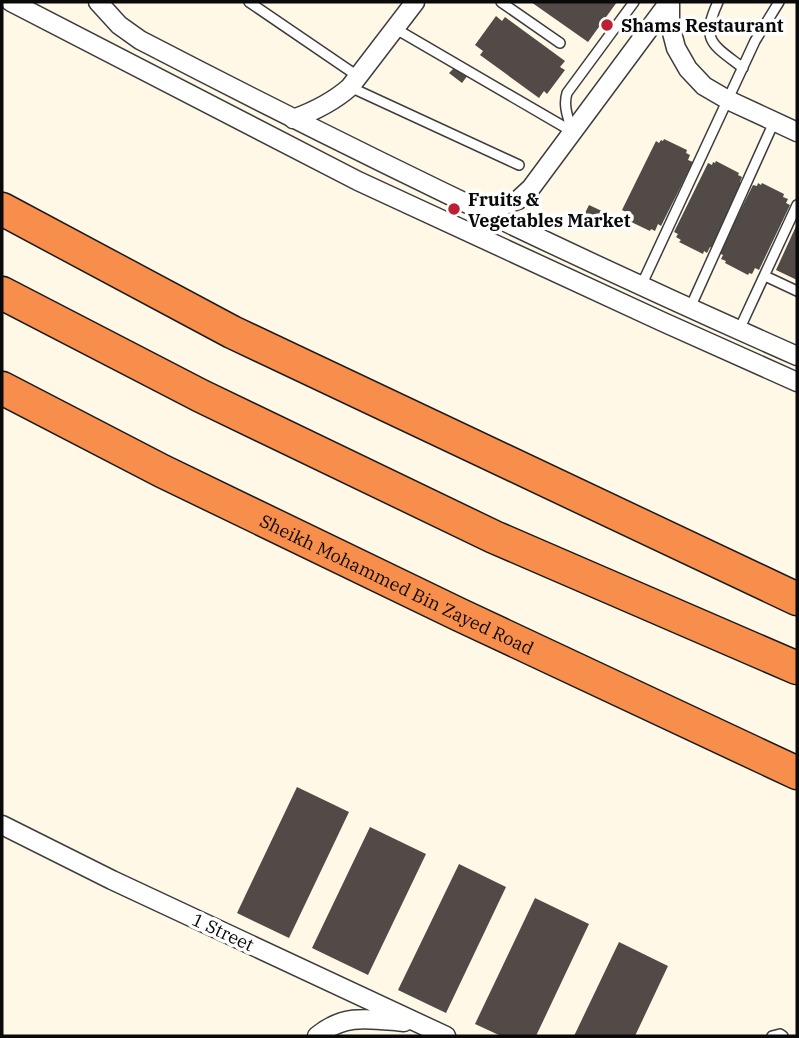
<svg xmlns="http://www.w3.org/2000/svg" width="799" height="1038" viewBox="0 0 799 1038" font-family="'IBM Plex Serif',serif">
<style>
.building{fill:#524a46}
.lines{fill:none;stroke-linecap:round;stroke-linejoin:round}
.service-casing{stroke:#3d3d3d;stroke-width:12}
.minor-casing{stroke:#3d3d3d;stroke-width:21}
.motorway-casing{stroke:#1b1b1b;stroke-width:35}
.service{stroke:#fff;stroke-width:9}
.minor{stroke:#fff;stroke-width:18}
.motorway{stroke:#f88e4b;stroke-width:32}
.poi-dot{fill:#bb2033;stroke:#fff;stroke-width:2.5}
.labels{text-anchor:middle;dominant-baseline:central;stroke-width:7;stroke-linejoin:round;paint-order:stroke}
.poi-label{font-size:18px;font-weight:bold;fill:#0a0a0a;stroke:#fff;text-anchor:start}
.street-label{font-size:18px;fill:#0a0a0a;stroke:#fff}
</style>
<rect width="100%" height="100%" fill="#fff8e6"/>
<path class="building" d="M531 2H617L588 42Z
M496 16 502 21 505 17 565 61 560 67 565 70 547 94 544 91 539 98 480 55 483 51 475 45Z
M456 66 468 75 462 83 449 73Z
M664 139 687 150 686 153 690 155 688 160 693 162 661 226 658 224 655 231 651 229 650 231 627 220 629 217 624 215 626 212 622 210 656 141 659 143 661 140 663 141Z
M716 161 739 173 738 175 742 177 740 182 744 184 713 248 710 247 707 253 704 251 703 254 679 242 681 240 676 237 678 234 674 232 708 163 712 165 713 162 715 163Z
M758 183 761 185 762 183 784 194 783 197 788 199 786 203 790 205 759 270 755 268 752 274 749 273 748 275 725 263 726 261 721 259 723 255 719 253 753 185 757 186Z
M589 205 604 212 597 226 582 219Z
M797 224V280L776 270Z
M297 787 349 812 289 938 237 913Z
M370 827 426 854 368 975 312 948Z
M459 864 506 887 446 1013 398 990Z
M535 898 589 924 536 1036H501L475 1024Z
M619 942 668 966 635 1036H574Z"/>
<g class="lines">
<defs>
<path id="service" d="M249 2 359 77
M501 2 560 43
M718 2C700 41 712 44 743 68
M396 29 573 132
M350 87 519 165
M572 131C568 117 563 106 567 93L634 2
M765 276 797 291
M641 286 755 41 779 2
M690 308 774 122
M739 330 797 205
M772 1036 780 1034 783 1036"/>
<path id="minor" d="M11 2 358 181 663 322 797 382
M98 2 119 25 140 40C356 152 575 258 797 356
M670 2V25L676 48 688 69 704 86 728 100 797 132
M293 119C315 111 333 102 350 87L415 2
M485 212 518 200 531 188 669 2
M2 825 112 880 446 1036
M317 1036C345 1013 370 1019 404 1022"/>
<g id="motorway">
<path d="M2 209 232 332 797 599"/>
<path d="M2 293 201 396 494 537 797 668"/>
<path id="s1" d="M2 388 162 471 460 615 797 773"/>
</g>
</defs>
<use href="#service" class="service-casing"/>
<use href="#minor" class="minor-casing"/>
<use href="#motorway" class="motorway-casing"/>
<use href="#service" class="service"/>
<use href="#minor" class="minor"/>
<use href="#motorway" class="motorway"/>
</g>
<g class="poi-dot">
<circle cx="607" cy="25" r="7"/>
<circle cx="454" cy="209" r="7"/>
</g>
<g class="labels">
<g class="poi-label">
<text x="621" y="25">Shams Restaurant</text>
<text x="468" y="199">Fruits &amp;<tspan x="468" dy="21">Vegetables Market</tspan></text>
</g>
<g class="street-label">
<text stroke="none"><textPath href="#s1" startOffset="441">Sheikh Mohammed Bin Zayed Road</textPath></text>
<text transform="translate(223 932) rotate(25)">1 Street</text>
</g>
</g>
<rect width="799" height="1038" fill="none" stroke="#0a0a0a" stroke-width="7"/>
</svg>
